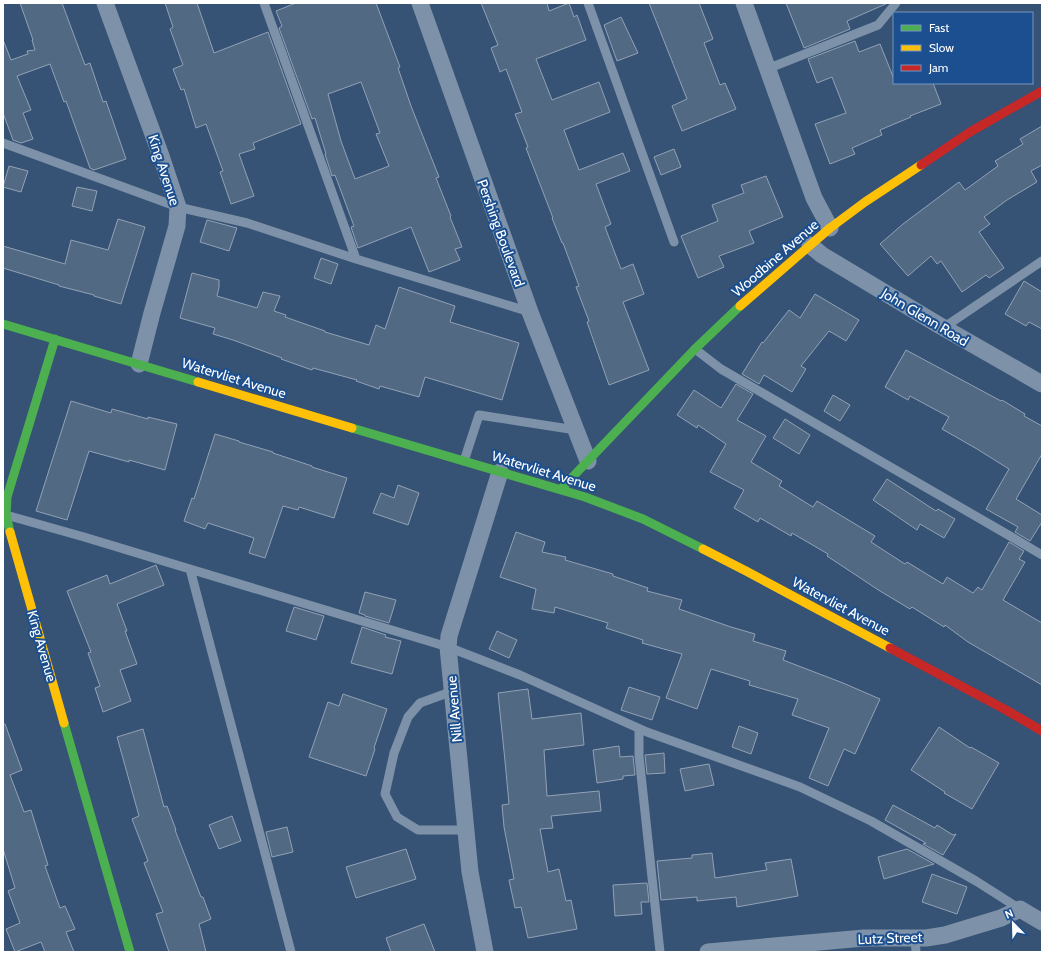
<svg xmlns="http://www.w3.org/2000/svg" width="1045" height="955" viewBox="0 0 1045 955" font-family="Cabin,sans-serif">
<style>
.building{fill:#526984;stroke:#92a2b6;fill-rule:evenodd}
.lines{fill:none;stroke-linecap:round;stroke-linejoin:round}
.lane{stroke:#7d92a8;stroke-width:9}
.street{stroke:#7d92a8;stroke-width:17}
.fast{stroke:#4caf50;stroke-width:9}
.slow{stroke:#ffc107;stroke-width:9}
.jam{stroke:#c62828;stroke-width:9}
.labels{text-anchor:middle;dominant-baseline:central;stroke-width:4;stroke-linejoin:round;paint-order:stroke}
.street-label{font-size:14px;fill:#fff;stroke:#1b4f8f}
</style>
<rect width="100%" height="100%" fill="#365274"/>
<path class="building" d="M20 3H62L85 65 90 63 103 102 106 101 126 159 94 170 90 168 66 101 64 102 50 64 17 76 31 110 23 113 33 139 21 143 13 140 3 113V42H4L11 60 28 54 27 51 35 50 32 40H33Z
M165 3H197L214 53 268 32 301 124 253 143 255 149 239 154 254 196 231 204 220 172 223 171 206 124 196 128 184 89 181 90 173 69 183 65 170 29 173 27Z
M296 3H376L400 67 398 68 411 106 439 177 436 178 451 216 450 217 462 247 455 249 460 260 429 272 411 227 358 248 351 227 354 226 335 175 332 176 325 154H326L315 118 312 119 279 28 282 26 276 11ZM361 82 380 133 376 134 389 166 355 179 341 141 328 94Z
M481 3H547L549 11 569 3 574 17 577 15 586 40 536 59 552 100 599 82 610 112 564 130 579 170 623 153 630 171 596 184 611 224 605 227 621 269 633 264 644 294 623 302 649 370 609 385 587 322 589 321 576 287 579 286 563 243H562L552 218H553L526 148 528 147 515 114 522 112 506 69 500 72 491 48 498 45Z
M649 3H699L713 39 704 43 720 85 725 83 736 109 682 131 672 106 687 99Z
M786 3H888L847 21 850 29 804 48Z
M621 17 638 53 617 61 604 25Z
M855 41 859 52 880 44 894 79V83H933L941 104 910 116 911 117 880 130 882 135 852 148 855 154 830 164 815 124 846 113 832 77 817 83 808 59Z
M1042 126V165L1031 171 1037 182 1007 200 984 217 990 224 979 232 1004 268 989 278 986 275 962 292 941 261 937 264 931 256 908 276 880 244 903 224 959 182 965 190 998 166 995 161 1023 144 1020 139Z
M674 149 681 167 661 175 654 157Z
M9 166 28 171 21 192 3 187Z
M766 176 783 217 749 231 754 243 719 256 724 267 698 278 681 236 718 221 712 205 744 193 741 185Z
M77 187 97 191 92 211 72 206Z
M118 219 145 227 121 304 94 296V295L59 286V285L3 268V246L65 264 71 240 108 250Z
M207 220 237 228 229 251 200 242Z
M321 258 338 264 331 284 314 278Z
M192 273 219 280V287L217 296 257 308 263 292 280 296 274 311 286 315 285 317 325 331V332L369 345 376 325 385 329 399 287 455 306 450 322 519 343 502 400 425 377 419 397 380 386 379 389 356 381 357 380 313 368 312 370 281 359 282 358 233 340 213 334 215 328 180 318Z
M1024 281 1042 292V329L1029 322 1026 326 1005 314Z
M815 294 859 320 846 341 829 331 801 366 806 369 792 392 764 375 759 384 742 374 762 342 763 343 789 310 800 318Z
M906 350 1001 401 1002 400 1025 414 1024 416 1042 426V454L1016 499 1042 515V522L1030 541 1015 532 1018 527 986 509 1009 469 977 449 942 429 949 417 910 396 908 400 885 387Z
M736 384 753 394 737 420 766 436 751 462 782 481 779 486 813 507 817 501 875 536 871 542 905 564 907 562 943 584 947 577 973 593 978 587 982 590 1009 542 1024 551 1019 559 1025 562 1003 600 1042 623V685L968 642 945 625 944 627 912 607 910 609 880 591 827 556 828 554 792 533 791 536 760 518 758 522 734 508 744 490 710 472 726 444 698 425 697 428 677 415 694 390 721 408Z
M833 395 850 405 840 421 824 411Z
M71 401 111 413 112 409 148 419V417L177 424 165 470 129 460V462L89 451 67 520 36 511Z
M785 419 810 435 799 454 773 438Z
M215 434 239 441V442L273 452V453L312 466V467L347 478 334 518 299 507 298 510 283 506 265 558 249 553 254 538 208 523 205 529 184 521 192 498 194 499Z
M887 479 936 511 938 509 955 519 944 538 920 524 917 530 873 500Z
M398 485 419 493 408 525 373 513 381 493 394 498Z
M516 532 545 542 542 552 566 557 565 560 613 574V576L648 588 647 591 682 600 679 609 731 627 755 634 753 641 786 651 783 660 843 683 880 699 855 754 844 749 828 786 809 778 829 728 792 715 798 699 749 685 750 681 711 669 697 709 666 698 682 654 642 643 643 640 606 628 608 623 555 607 554 613 532 609 536 589 500 577Z
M156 565 164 585 117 604 127 631H125L137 664 120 670 131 701 103 712 95 688 100 686 88 653 91 652 67 591 107 575 110 584Z
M365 592 396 600 389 623 365 616V615L359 613Z
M294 607 324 616 316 640 286 631Z
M362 627 386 635 385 637 401 641 392 674 351 663Z
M497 631 517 640 509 658 489 649Z
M629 687 660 697 652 720 621 710Z
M528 689 532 719 581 713 584 745 544 750 547 796 599 791 601 811 551 816 553 828 540 829 548 872 559 869 566 901 571 900 577 929 528 938 521 907 515 908 509 880 514 879 504 827 502 805 509 804 505 761 498 693Z
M343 694 387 709 374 748 375 749 366 776 309 757 328 702 339 706Z
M3 724H5L22 770 10 775 24 812 31 810 48 865 45 866 60 908 65 906 75 929 66 932 74 952H45L41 942 15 952 6 929 20 923 8 891 15 888 3 849Z
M739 726 758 733 751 754 732 747Z
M939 727 970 748 971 747 999 763 972 809 944 793 945 792 911 770Z
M143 729 164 807 167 806 176 830H175L201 897H203L211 919 199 924 206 952H169L156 914 163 912 144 863 148 861 132 819 139 816 117 737Z
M619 746 620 757 633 756 635 775 623 776V779L597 783 593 750Z
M664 753 665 773 647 774 645 755Z
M709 764 714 785 685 791 680 769Z
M893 805 935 828 937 825 953 835 956 834 943 855 923 844 926 843 885 820Z
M232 816 241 841 219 849 209 825Z
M287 827 293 852 272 857 266 832Z
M406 849 416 879 356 898 346 867Z
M907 849 934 864 884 879 878 857Z
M712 853 715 878 767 870 765 863 791 859 798 896 737 907 736 897 697 901V897L661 900 657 861 692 858V855Z
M932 874 967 887 957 914 922 902Z
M647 883 649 902H641L642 914 615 916 613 885Z
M424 924 435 952H391L386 938Z"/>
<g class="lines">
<path class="lane" d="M264 3 356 259
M588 3 674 242
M767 69 878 25 896 3
M3 143 178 207 247 223 356 259 530 312
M943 328 1042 261
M695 349 721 369 1010 536 1042 555
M464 461 479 415 576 430
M6 515 84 537 448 647 520 675 647 732 800 787 871 821 976 881 1020 909
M190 569 291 952
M453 691 420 703 408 717 394 753 385 794 397 817 418 830H466
M639 729V756L660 952
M915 938 916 952"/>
<path class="street" d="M105 3 161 156 178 207 177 226 152 313 139 364
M420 3 530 312 588 461
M744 3 814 198 830 228
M810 245 822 255 937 324 1042 384
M485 952 470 872 448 647 449 636 500 472
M708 952 864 938H926L945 935 1001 918 1020 909 1042 922"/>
<path class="fast" d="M3 324 198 382
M352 428 585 497 643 519 703 549
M561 489 695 349 740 306
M10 532 6 515 7 497 55 339
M64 723 130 952"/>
<path class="slow" d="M740 306 830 228 865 202 921 165
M198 382 352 428
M10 532 64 723
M703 549 746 571 890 648"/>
<path class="jam" d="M921 165 970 132 1042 91
M890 648 1006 710 1042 731"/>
</g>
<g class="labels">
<g class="street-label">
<text transform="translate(164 170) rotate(72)">King Avenue</text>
<text transform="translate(501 233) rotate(70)">Pershing Boulevard</text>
<text transform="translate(775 258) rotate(-41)">Woodbine Avenue</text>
<text transform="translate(925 317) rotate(31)">John Glenn Road</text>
<text transform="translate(234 378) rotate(17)">Watervliet Avenue</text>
<text transform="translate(544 471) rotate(17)">Watervliet Avenue</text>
<text transform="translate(841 606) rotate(28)">Watervliet Avenue</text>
<text transform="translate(42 646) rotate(74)">King Avenue</text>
<text transform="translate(454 709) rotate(-95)">Nill Avenue</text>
<text transform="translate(890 938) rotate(-2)">Lutz Street</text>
</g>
</g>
<rect width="1045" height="955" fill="none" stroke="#ffffff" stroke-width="8"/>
<rect x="893" y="12" width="140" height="72" fill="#1b4f8f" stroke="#7695bc"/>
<rect x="901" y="25" width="20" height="6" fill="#4caf50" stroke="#7695bc"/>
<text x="929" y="32" font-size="12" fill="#ffffff">Fast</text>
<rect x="901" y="45" width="20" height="6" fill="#ffc107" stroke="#7695bc"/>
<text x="929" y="52" font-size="12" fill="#ffffff">Slow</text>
<rect x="901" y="65" width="20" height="6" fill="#c62828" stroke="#7695bc"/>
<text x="929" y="72" font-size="12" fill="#ffffff">Jam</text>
<g transform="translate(1013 923) rotate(337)" stroke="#1b4f8f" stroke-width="3" paint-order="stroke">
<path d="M0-3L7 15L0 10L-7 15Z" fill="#ffffff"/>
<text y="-6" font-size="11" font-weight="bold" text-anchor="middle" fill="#ffffff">N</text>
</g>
</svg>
